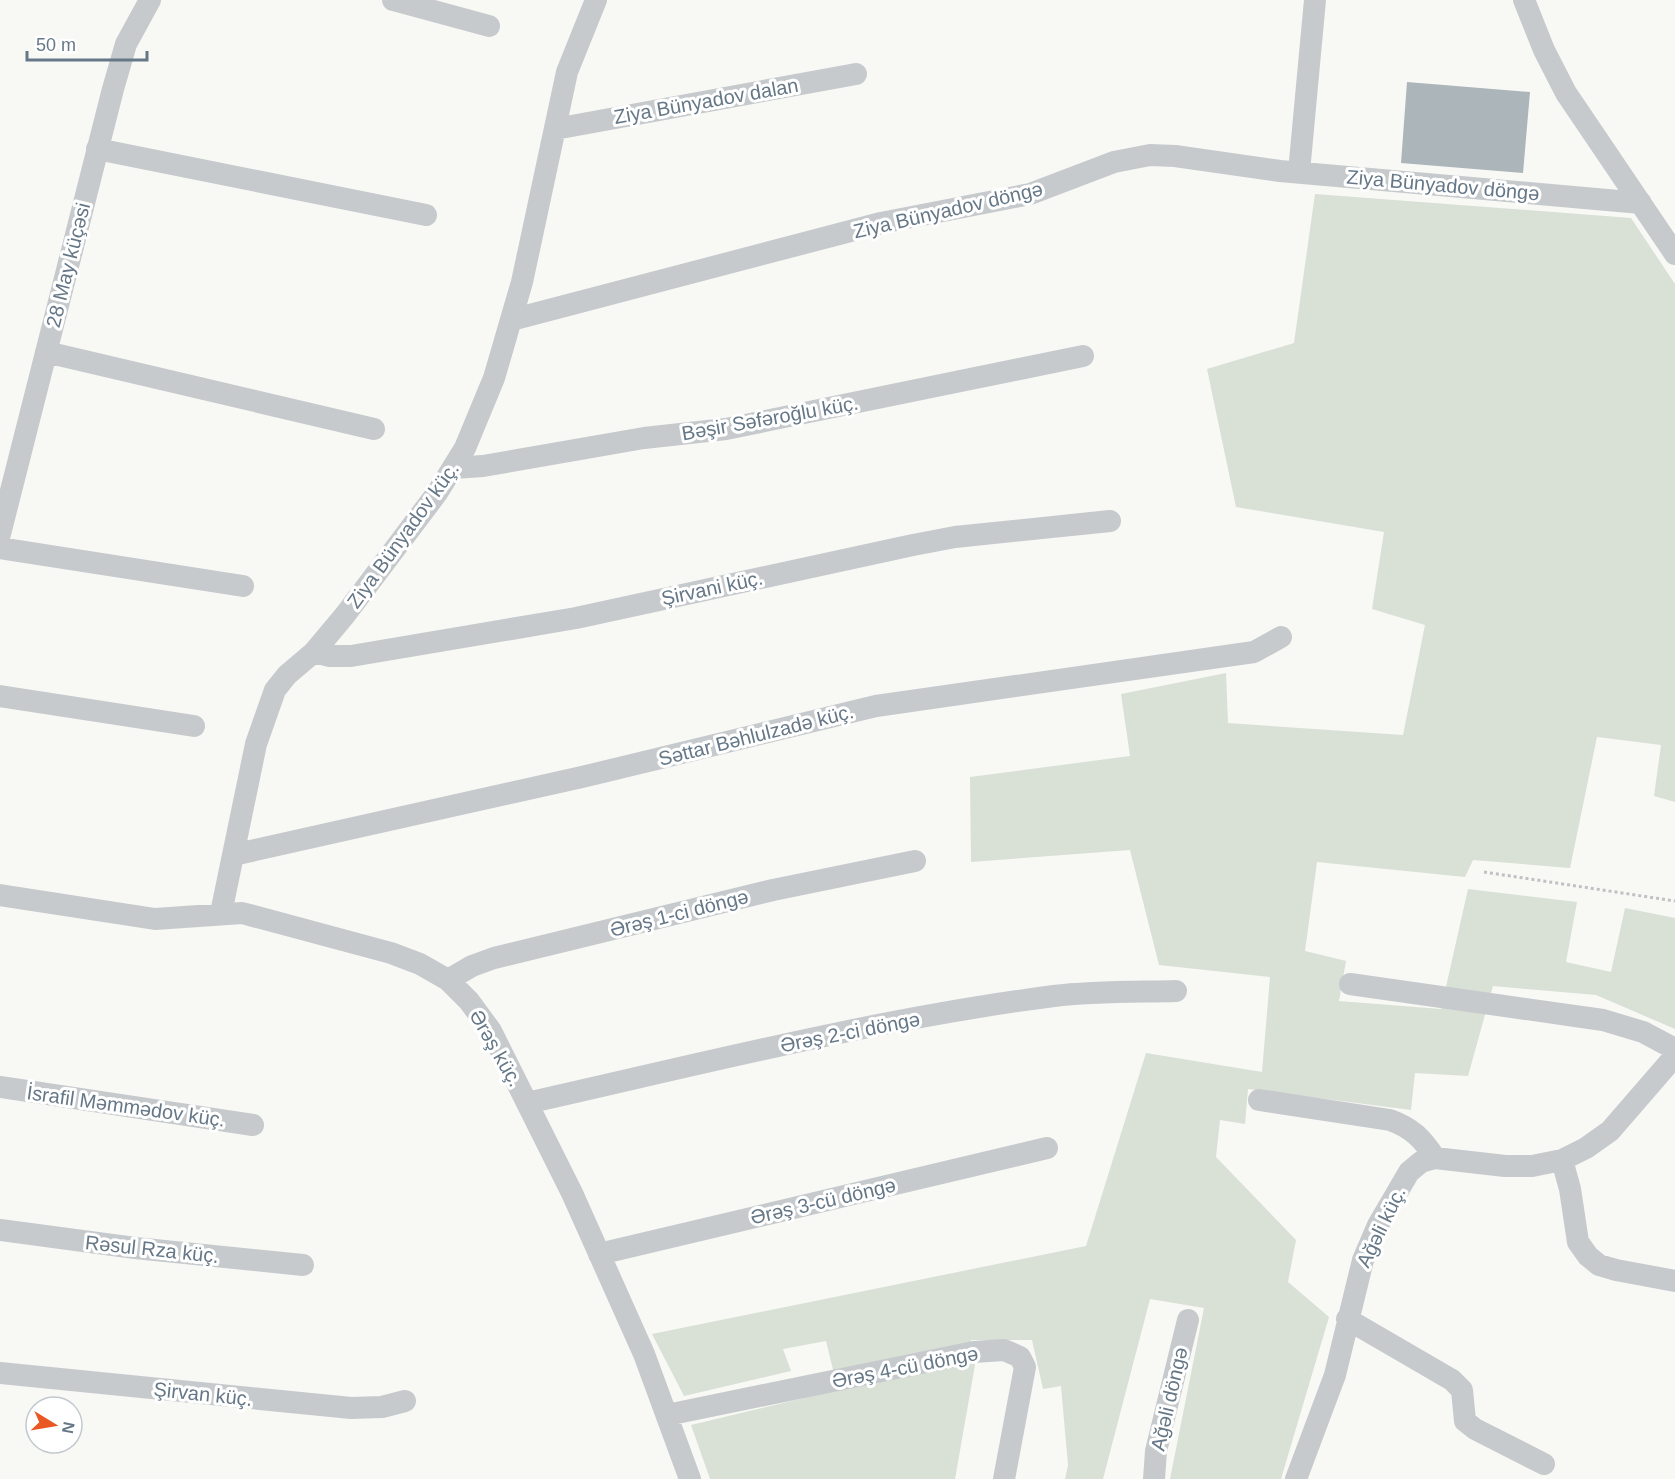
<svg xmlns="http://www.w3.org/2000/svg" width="1675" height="1479" viewBox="0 0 1675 1479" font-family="Arial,sans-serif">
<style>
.green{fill:#d9e0d6}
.building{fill:#acb5ba}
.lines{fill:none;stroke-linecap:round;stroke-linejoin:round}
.path{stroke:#bfc2c4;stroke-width:3;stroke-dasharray:3 3;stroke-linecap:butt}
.minor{stroke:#c6cacd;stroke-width:22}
.labels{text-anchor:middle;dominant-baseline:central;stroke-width:6;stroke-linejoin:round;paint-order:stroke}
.street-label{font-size:20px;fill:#667887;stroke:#fff}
</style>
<rect width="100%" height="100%" fill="#f8f8f5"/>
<path class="green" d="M1315 194 1631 218 1675 284V802L1654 796 1661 745 1597 737 1570 868 1473 860 1465 877 1317 862 1305 951 1346 961 1339 1001 1441 1009 1468 889 1577 902 1566 962 1611 972 1625 908 1675 918V1029L1596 995 1493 986 1468 1076 1415 1073 1411 1110 1248 1089 1245 1124 1220 1120 1216 1157 1296 1240 1288 1282 1329 1317 1281 1479H1170L1204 1308 1150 1299 1103 1479H1065L1068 1465 1061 1386 1043 1389 1032 1340H971L975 1365 955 1479H710L691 1425 838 1390 826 1341 783 1349 791 1371 684 1396 652 1334 1086 1246 1146 1053 1262 1072 1270 977 1159 965 1130 850 971 862 970 777 1130 756 1121 694 1226 673 1228 723 1403 735 1425 625 1372 609 1384 532 1236 507 1207 369 1294 343Z"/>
<path class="building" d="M1407 82 1530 92 1523 173 1401 163Z"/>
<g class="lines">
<path class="path" d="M1484 872 1675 901"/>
<path class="minor" d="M393 0 489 26
M1524 0 1544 50 1566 93 1675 254
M555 129 856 74
M97 149 426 215
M1299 172 1315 0
M511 320 881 223 1030 194 1114 162 1150 155 1175 156 1280 171 1641 203
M46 352 374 429
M454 468 483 466 644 438 726 429 1083 356
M0 534 113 89 126 44 150 0
M0 548 243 586
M314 652 330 656H351L576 618 913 545 955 537 1110 521
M0 696 194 726
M233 855 582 777 876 706 1254 652 1281 637
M0 895 155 919 242 913 391 953 420 964 448 980 469 1001 491 1031 572 1193 644 1354 690 1479
M221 913 256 744 275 690 287 675 314 652 345 615 437 493 465 448 494 378 522 282 567 72 596 0
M448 980 472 966 494 958 773 890 915 861
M1350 984 1603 1020 1643 1032 1675 1049
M0 1087 253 1125
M1259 1100 1390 1120C1412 1128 1422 1138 1435 1158
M527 1103C701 1064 876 1019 1054 996 1094 991 1136 992 1176 991
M1562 1160 1570 1189 1578 1242 1588 1256 1599 1265 1616 1270 1675 1281
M0 1230 135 1248 303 1265
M599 1254 1047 1148
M1347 1319 1452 1380 1462 1390 1465 1421 1475 1429 1544 1464
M0 1373 351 1408 382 1407 405 1401
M667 1415 974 1352 1004 1350 1020 1357 1025 1367 1004 1479
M1154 1479 1156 1451 1188 1320
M1296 1479 1335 1375 1363 1260 1378 1225 1409 1172 1421 1162 1435 1158 1505 1166H1532L1562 1160 1586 1148 1610 1131 1675 1056"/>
</g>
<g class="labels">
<g class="street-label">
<text transform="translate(706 101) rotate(-10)">Ziya Bünyadov dalan</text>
<text transform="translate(1443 185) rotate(5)">Ziya Bünyadov döngə</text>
<text transform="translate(948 210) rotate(-13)">Ziya Bünyadov döngə</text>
<text transform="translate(68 265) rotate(-76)">28 May küçəsi</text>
<text transform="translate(770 418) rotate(-10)">Bəşir Səfəroğlu küç.</text>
<text transform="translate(403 535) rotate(-54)">Ziya Bünyadov küç.</text>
<text transform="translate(712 588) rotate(-12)">Şirvani küç.</text>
<text transform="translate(756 735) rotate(-14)">Səttar Bəhlulzadə küç.</text>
<text transform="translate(679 913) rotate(-14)">Ərəş 1-ci döngə</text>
<text transform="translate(850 1032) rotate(-11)">Ərəş 2-ci döngə</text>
<text transform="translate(496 1048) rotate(60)">Ərəş küç.</text>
<text transform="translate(126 1106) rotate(8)">İsrafil Məmmədov küç.</text>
<text transform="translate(823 1201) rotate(-13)">Ərəş 3-cü döngə</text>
<text transform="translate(1381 1227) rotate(-64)">Ağəli küç.</text>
<text transform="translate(152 1249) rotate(6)">Rəsul Rza küç.</text>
<text transform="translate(905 1367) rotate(-11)">Ərəş 4-cü döngə</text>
<text transform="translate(203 1394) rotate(6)">Şirvan küç.</text>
<text transform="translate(1169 1399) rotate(-77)">Ağəli döngə</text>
</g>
</g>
<g transform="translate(54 1425) rotate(101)"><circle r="28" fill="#ffffff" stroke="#c2c9cf" stroke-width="1.5"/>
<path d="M0-4.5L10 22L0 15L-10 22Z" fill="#e95724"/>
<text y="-9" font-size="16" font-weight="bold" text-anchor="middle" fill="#667887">N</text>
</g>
<path d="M27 51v9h120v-9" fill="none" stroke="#667887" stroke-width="3"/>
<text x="36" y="51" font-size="18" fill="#667887" stroke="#ffffff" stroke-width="4.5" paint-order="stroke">50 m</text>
</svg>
